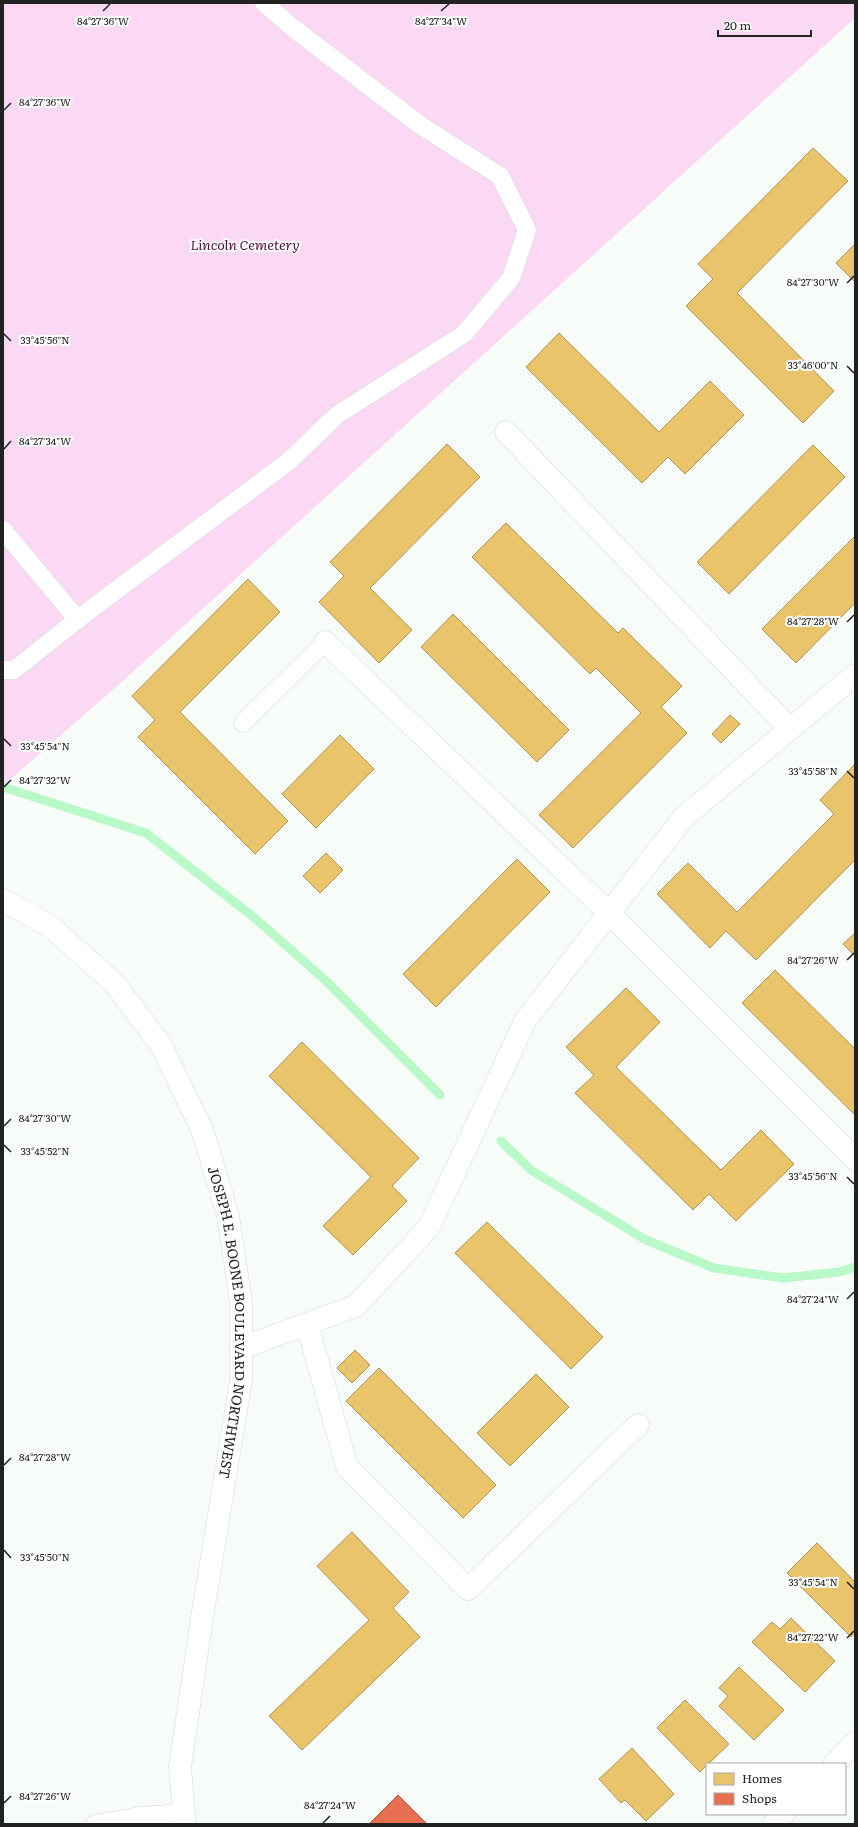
<svg xmlns="http://www.w3.org/2000/svg" width="858" height="1827" viewBox="0 0 858 1827" font-family="Literata,serif">
<style>
.green{fill:#fbd9f4}
.homes{fill:#e9c46a;stroke:#ad9454}
.shops{fill:#e76f51;stroke:#ac5843}
.lines{fill:none;stroke-linecap:round;stroke-linejoin:round}
.stream{stroke:#b8f8c9;stroke-width:9}
.service-casing{stroke:#d4d7d5;stroke-width:19}
.minor-casing{stroke:#d4d7d5;stroke-width:23}
.secondary-casing{stroke:#d4d7d5;stroke-width:23}
.service{stroke:#fefffe;stroke-width:18}
.minor{stroke:#fefffe;stroke-width:22}
.secondary{stroke:#fefffe;stroke-width:22}
.ticks{fill:none;stroke:#212321;stroke-width:1.5}
.labels{text-anchor:middle;dominant-baseline:central;stroke-width:4;stroke-linejoin:round;paint-order:stroke}
.park-label{font-size:14px;font-style:italic;fill:#520b49;stroke:#fff}
.street-label{font-size:14px;fill:#212321;stroke:#fff}
.ticks-label{font-size:10px;text-anchor:middle;fill:#212321;stroke:#fff;stroke-width:4;stroke-linejoin:round;paint-order:stroke}
</style>
<rect width="100%" height="100%" fill="#f8fcf9"/>
<path class="green" d="M3 3H855V18L124 680 3 786Z"/>
<path class="homes" d="M813 148 848 181 737 293 834 391 803 423 686 306 713 279 698 264Z
M855 244V282L836 263Z
M559 333 659 432 710 381 744 415 685 474 668 457 642 483 526 367Z
M447 444 480 477 370 588 412 630 379 663 319 602 344 576 330 562Z
M813 445 845 477 729 594 697 562Z
M506 523 618 633 623 628 682 686 661 707 687 733 573 848 539 815 641 713 596 668 590 674 472 557Z
M855 536V603L796 663 762 629Z
M248 579 280 612 180 712 288 821 255 854 138 737 155 720 132 696Z
M453 614 569 730 537 762 421 647Z
M730 715 740 724 721 743 712 734Z
M340 735 374 769 316 828 282 794Z
M855 764V860L756 960 726 931 710 948 657 894 688 863 737 912 834 814 820 800Z
M326 853 343 870 320 893 303 876Z
M517 859 550 892 436 1007 403 974Z
M855 933V956L843 944Z
M775 970 855 1049V1115L742 1003Z
M626 988 660 1022 616 1067 721 1170 761 1130 794 1164 736 1221 709 1194 693 1210 575 1093 594 1075 566 1047Z
M302 1042 419 1158 392 1186 407 1201 353 1255 323 1226 371 1177 269 1076Z
M487 1222 603 1337 571 1369 455 1253Z
M355 1350 370 1365 352 1383 337 1368Z
M379 1368 496 1485 463 1518 346 1401Z
M536 1374 569 1407 510 1466 477 1433Z
M352 1532 409 1592 393 1608 420 1637 302 1750 269 1716 369 1620 317 1566Z
M817 1543 855 1582V1633L851 1637 787 1573Z
M791 1618 835 1661 805 1692 752 1642 772 1622 780 1629Z
M739 1667 784 1710 754 1740 719 1706 728 1696 719 1688Z
M685 1700 729 1744 700 1772 657 1728Z
M632 1748 674 1794 646 1821 625 1800 621 1803 599 1779Z"/>
<path class="shops" d="M398 1795 427 1824H369Z"/>
<g class="lines">
<path class="stream" d="M3 787 146 833 256 919 324 979 440 1095
M501 1141 531 1170 646 1240 714 1268 783 1278 839 1272 855 1267"/>
<defs>
<path id="service" d="M3 530 78 620
M3 670H14L91 609 289 461 337 415 464 334 511 278 527 230 500 176 420 125 293 28 264 3
M243 723 325 642
M95 1824 140 1816 184 1813"/>
<path id="minor" d="M506 432 790 729
M325 642 609 913 855 1159
M307 1324 347 1467 468 1589 638 1425
M241 1348 356 1306 429 1227 525 1021 684 817 855 675
M834 1764 855 1743
M774 1824 784 1814"/>
<g id="secondary">
<path id="s1" d="M3 900 50 926 114 983 161 1045 203 1132 228 1216 241 1302V1380L202 1618 180 1767 185 1824"/>
</g>
</defs>
<use href="#service" class="service-casing"/>
<use href="#minor" class="minor-casing"/>
<use href="#secondary" class="secondary-casing"/>
<use href="#service" class="service"/>
<use href="#minor" class="minor"/>
<use href="#secondary" class="secondary"/>
</g>
<path class="ticks" d="M103 11 110 4M441 11 449 4M4 110 11 103M847 283 854 276M4 334 11 341M847 366 854 373M4 449 11 441M847 622 854 615M4 739 11 746M847 771 854 778M4 787 11 780M847 960 854 953M4 1126 11 1119M4 1145 11 1152M847 1177 854 1184M847 1299 854 1292M4 1465 11 1458M4 1550 11 1558M847 1582 854 1589M847 1638 854 1631M4 1803 11 1796M323 1823 330 1816"/>
<g class="labels">
<g class="park-label">
<text x="245" y="244">Lincoln Cemetery</text>
</g>
<g class="street-label">
<text stroke="none"><textPath href="#s1" startOffset="508">JOSEPH E. BOONE BOULEVARD NORTHWEST</textPath></text>
</g>
</g>
<g class="ticks-label">
<text x="103" y="25">84°27'36"W</text>
<text x="441" y="25">84°27'34"W</text>
<text x="45" y="106">84°27'36"W</text>
<text x="813" y="286">84°27'30"W</text>
<text x="45" y="344">33°45'56"N</text>
<text x="813" y="369">33°46'00"N</text>
<text x="45" y="445">84°27'34"W</text>
<text x="813" y="625">84°27'28"W</text>
<text x="45" y="750">33°45'54"N</text>
<text x="813" y="775">33°45'58"N</text>
<text x="45" y="784">84°27'32"W</text>
<text x="813" y="964">84°27'26"W</text>
<text x="45" y="1122">84°27'30"W</text>
<text x="45" y="1155">33°45'52"N</text>
<text x="813" y="1180">33°45'56"N</text>
<text x="813" y="1303">84°27'24"W</text>
<text x="45" y="1461">84°27'28"W</text>
<text x="45" y="1561">33°45'50"N</text>
<text x="813" y="1586">33°45'54"N</text>
<text x="813" y="1641">84°27'22"W</text>
<text x="45" y="1800">84°27'26"W</text>
<text x="330" y="1809">84°27'24"W</text>
</g>
<rect width="858" height="1827" fill="none" stroke="#212321" stroke-width="8"/>
<rect x="706" y="1763" width="140" height="52" fill="#ffffff" stroke="#a6a7a6"/>
<rect x="714" y="1773" width="20" height="12" fill="#e9c46a" stroke="#a6a7a6"/>
<text x="742" y="1783" font-size="12" fill="#212321">Homes</text>
<rect x="714" y="1793" width="20" height="12" fill="#e76f51" stroke="#a6a7a6"/>
<text x="742" y="1803" font-size="12" fill="#212321">Shops</text>
<path d="M718 30v6h93v-6" fill="none" stroke="#212321" stroke-width="2"/>
<text x="724" y="30" font-size="12" fill="#212321" stroke="#ffffff" stroke-width="3" paint-order="stroke">20 m</text>
</svg>
